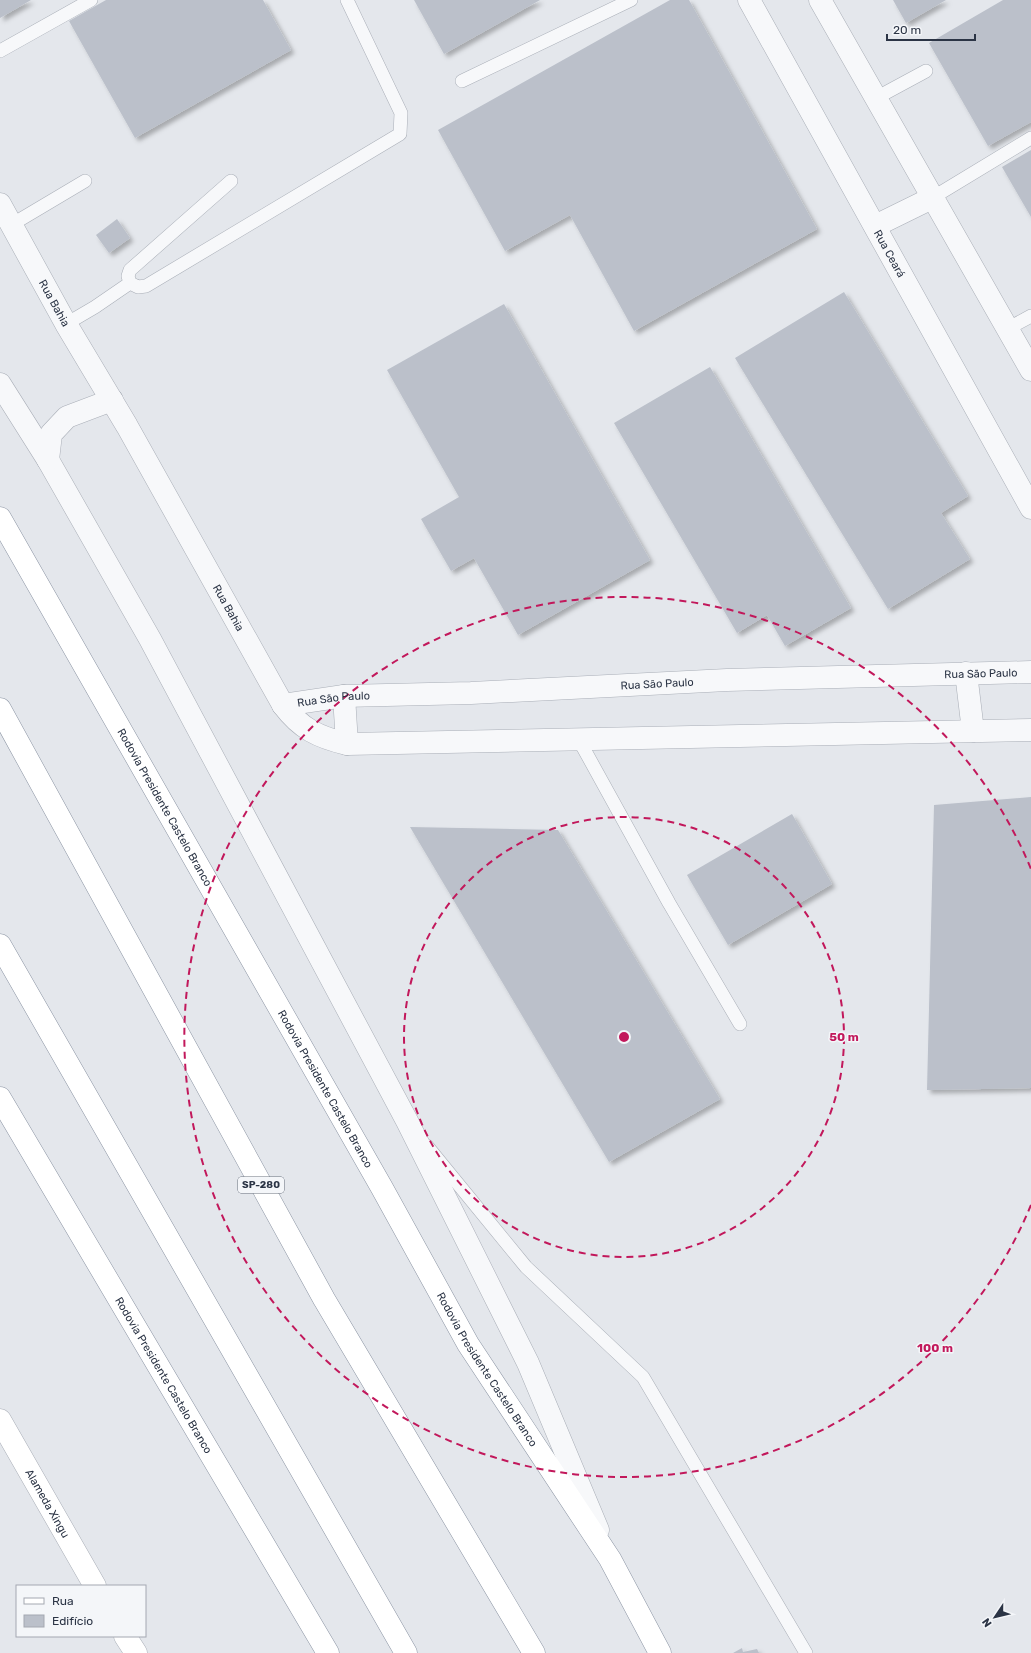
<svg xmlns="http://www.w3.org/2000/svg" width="1031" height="1653" viewBox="0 0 1031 1653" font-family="Rubik,sans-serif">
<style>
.building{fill:#bbc0ca;filter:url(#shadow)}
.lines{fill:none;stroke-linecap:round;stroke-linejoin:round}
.service-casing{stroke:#a9aeb7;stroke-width:14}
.tertiary-casing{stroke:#a9aeb7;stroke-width:23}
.secondary-casing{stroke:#a9aeb7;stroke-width:23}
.motorway-casing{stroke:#8b94a3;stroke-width:23}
.service{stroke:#f7f8fa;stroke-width:13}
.tertiary{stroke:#f7f8fa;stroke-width:22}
.secondary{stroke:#fff;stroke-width:22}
.motorway{stroke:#fff;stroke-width:22}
.ring{fill:none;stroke:#c2185b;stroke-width:2;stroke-dasharray:7 5}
.labels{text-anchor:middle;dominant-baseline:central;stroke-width:3;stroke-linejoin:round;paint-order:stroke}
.shield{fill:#f4f6f9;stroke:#676e7b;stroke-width:1}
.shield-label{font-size:10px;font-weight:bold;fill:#2b3445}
.street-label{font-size:11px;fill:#2b3445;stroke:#f4f6f9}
.centre{fill:#c2185b;stroke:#f4f6f9;stroke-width:2}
.ring-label{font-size:12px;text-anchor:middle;font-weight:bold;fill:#c2185b;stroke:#f4f6f9;stroke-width:3;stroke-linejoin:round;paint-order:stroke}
</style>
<defs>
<filter id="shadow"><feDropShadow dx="3.5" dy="3.5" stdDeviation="2" flood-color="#0004"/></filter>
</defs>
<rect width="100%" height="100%" fill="#e4e7ec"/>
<path class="building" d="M0 0H31L0 18Z
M106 0H263L291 50 135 138 69 21Z
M414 0H540L444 54Z
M670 0H689L817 229 634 331 570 215 505 251 438 130Z
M893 0H946L906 23Z
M1003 0H1031V122L988 146 929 43Z
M1031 150V217L1002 167Z
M117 219 130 238 109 253 96 235Z
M844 292 968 496 941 513 970 559 888 609 735 358Z
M504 304 650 560 518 635 474 558 451 571 421 519 459 497 387 370Z
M710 367 851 608 785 646 767 615 737 633 614 423Z
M1031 797V1088L927 1090 934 805Z
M792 814 832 884 728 945 687 875Z
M410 827 558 830 720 1099 609 1162Z
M742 1648 743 1652 757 1649 759 1653H733Z"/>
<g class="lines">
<defs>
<path id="service" d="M0 51 91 0
M462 81 631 0
M876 98 926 71
M932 198 1031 138
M11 225 85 181
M130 283 138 287 146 286 400 134 401 113 347 0
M66 324 95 307 130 283 128 276 130 270 231 181
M1007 329 1031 316
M579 740 669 903 740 1024
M427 1146 526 1267 643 1377 806 1653"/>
<g id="tertiary">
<path id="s1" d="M749 0 1031 508"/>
<path d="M820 0 1031 370"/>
<path id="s2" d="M0 204 66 324 127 426 283 705C301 729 318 737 347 744L1031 730"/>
<path d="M875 226 932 198"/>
<path d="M0 384 48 460 150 639 407 1121 528 1363 598 1530"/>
<path d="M48 460 51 434 67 417 112 400"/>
<path d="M966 673 973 731"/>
<path d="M344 696 347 744"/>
<path id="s3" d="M283 705 344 696 471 693 727 680 1031 672"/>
</g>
<g id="secondary">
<path id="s4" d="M0 1420 95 1586"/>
<path d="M125 1636 136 1653"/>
</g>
<g id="motorway">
<path id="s5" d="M0 518 382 1188 468 1344 610 1559 660 1653"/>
<path d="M0 709 324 1299 534 1653"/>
<path d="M0 945 406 1653"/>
<path id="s6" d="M0 1098 328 1653"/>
</g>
</defs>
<use href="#service" class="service-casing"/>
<use href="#tertiary" class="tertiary-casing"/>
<use href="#secondary" class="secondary-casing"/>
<use href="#motorway" class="motorway-casing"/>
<use href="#service" class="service"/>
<use href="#tertiary" class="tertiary"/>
<use href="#secondary" class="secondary"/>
<use href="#motorway" class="motorway"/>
</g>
<g class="ring">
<circle cx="624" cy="1037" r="220"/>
<path d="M1031 1205A440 440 0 1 1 1031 869"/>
</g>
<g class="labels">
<rect class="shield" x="238" y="1177" width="46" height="16" rx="3"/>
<g class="shield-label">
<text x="261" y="1185">SP-280</text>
</g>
<g class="street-label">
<text stroke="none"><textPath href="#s1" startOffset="290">Rua Ceará</textPath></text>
<text stroke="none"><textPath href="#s2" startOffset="113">Rua Bahia</textPath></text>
<text stroke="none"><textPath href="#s2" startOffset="464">Rua Bahia</textPath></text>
<text stroke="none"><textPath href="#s3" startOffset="699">Rua São Paulo</textPath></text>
<text stroke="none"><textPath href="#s3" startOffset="375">Rua São Paulo</textPath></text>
<text stroke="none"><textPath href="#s3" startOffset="51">Rua São Paulo</textPath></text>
<text stroke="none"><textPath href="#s5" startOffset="333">Rodovia Presidente Castelo Branco</textPath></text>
<text stroke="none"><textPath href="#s5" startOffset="657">Rodovia Presidente Castelo Branco</textPath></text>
<text stroke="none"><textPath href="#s5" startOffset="981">Rodovia Presidente Castelo Branco</textPath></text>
<text stroke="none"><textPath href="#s6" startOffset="322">Rodovia Presidente Castelo Branco</textPath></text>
<text stroke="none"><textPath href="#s4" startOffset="96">Alameda Xingu</textPath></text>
</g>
</g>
<circle cx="624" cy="1037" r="6" class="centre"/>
<g class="ring-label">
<text x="844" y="1041">50 m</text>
<text x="935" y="1352">100 m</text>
</g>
<rect x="16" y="1585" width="130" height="52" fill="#f4f6f9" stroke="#a4a8b1"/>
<rect x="24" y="1598" width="20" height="6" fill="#ffffff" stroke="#a4a8b1"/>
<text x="52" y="1605" font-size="12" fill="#2b3445">Rua</text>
<rect x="24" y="1615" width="20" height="12" fill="#bbc0ca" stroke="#a4a8b1"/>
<text x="52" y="1625" font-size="12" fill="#2b3445">Edifício</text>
<g transform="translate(995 1617) rotate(235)" stroke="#f4f6f9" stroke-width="3" paint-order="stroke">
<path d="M0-3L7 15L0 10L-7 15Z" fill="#2b3445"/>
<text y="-6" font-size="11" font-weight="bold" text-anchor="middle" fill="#2b3445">N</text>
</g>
<path d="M887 34v6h88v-6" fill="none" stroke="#2b3445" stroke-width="2"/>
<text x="893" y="34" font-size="12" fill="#2b3445" stroke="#f4f6f9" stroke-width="3" paint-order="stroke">20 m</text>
</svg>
